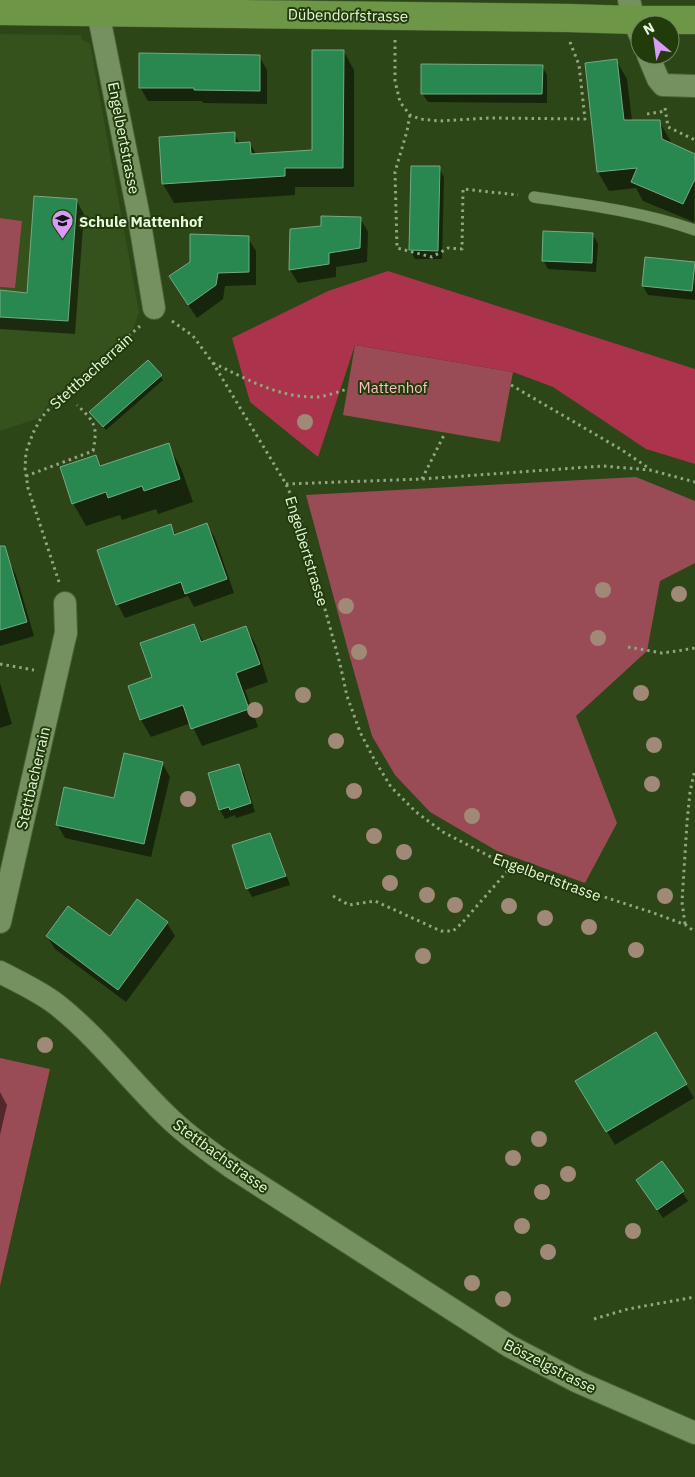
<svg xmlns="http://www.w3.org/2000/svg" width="695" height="1477" viewBox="0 0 695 1477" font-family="'IBM Plex Sans',sans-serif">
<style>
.built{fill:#35511c}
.green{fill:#9a4c56}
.forest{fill:#ab334b}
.shadow{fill:#0007}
.building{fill:#28884f;stroke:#75aa84}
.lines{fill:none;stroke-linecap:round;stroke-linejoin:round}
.lane-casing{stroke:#4b6139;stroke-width:12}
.street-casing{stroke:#4b6139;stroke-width:24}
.secondary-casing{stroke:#4b6139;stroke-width:29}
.path{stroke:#91a681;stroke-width:3;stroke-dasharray:2.5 4;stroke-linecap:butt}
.lane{stroke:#74915f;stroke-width:11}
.street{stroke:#74915f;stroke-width:22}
.secondary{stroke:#6d9647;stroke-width:28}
.tree{fill:#a08976}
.labels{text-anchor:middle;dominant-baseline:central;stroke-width:4;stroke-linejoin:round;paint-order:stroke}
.street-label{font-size:15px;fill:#e8f8dd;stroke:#223b0b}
.poi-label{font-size:15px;font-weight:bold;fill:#e8f8dd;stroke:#223b0b;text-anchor:start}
.park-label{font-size:15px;fill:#ffbfc4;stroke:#223b0b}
</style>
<rect width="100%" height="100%" fill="#2c4617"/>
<path class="built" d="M0 34 81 35V39L90 44 139 312 133 329 58 394 47 406 39 418 0 431Z"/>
<path class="green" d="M0 218 22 221 15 288 0 287Z
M355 345 513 372 500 442 343 415Z
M636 477 695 501V563L660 581 647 651 576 716 617 823 585 883 497 851 430 812 395 775 372 736 349 654 306 495Z
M0 1058 50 1069 0 1286Z"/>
<path class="forest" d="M388 271 695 369V464L646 449 553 387 513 372 355 345 318 457 250 402 232 338 328 291Z"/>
<path class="shadow" d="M344 52 354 70V187H295V195L174 203 163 184 234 133 240 144H250L256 154 313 151Z
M259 56 267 70V104L203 103 202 101H148L140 87Z
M616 60 627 79 632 121H659L670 140 671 144 695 155 694 222 643 201 636 188 609 191 598 172Z
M542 66 547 75V103L428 102 422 93Z
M439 168 444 177 442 259H415L410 250Z
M76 200 84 214 75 334 0 329V333V291L28 294Z
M360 218 368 232 367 262 336 267V277L298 283 290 270 291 230 322 227Z
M593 235 598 244 596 272 548 269 543 260Z
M248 238 256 251V285L225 286 223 299 197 318 178 290Z
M694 263 695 300 648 295 643 286Z
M148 362 163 380 106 430 93 416Z
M168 445 181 468 193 502 158 514 156 509 122 520 120 515 86 526 73 503 96 456 102 467Z
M170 525 176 535 207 525 215 538 234 593 194 607 188 596 125 618 118 605 98 550Z
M0 558 9 562 16 575 34 636 0 646Z
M194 625 204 643 246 628 256 645 268 682 245 690 258 727 202 746 191 723 151 737 141 720 129 687 154 678Z
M0 683 12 724 0 728Z
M162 763 170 777 151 857 65 838 57 824 115 799Z
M238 765 244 774 255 812 236 818 235 815 225 819 220 810 209 774Z
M270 835 275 844 290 885 252 897 247 888Z
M167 923 175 936 126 1002 55 949 47 936 110 938Z
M656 1034 694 1098 615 1145 577 1081Z
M0 1092 7 1105 0 1135Z
M662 1163 688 1201 663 1218 637 1181Z"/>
<path class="building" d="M312 50H344L343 168H285V176L162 184 159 137 235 132V143L250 142 251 154 312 150Z
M139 53 260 55V91L194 90V88H139Z
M617 59 624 120H660L662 139 695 154V179L683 204 631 182 637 168 597 172 585 63Z
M421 64 543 65 542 94H421Z
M411 166H440L438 251 409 250Z
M34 196 77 199 68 321 0 317V290L27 293Z
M321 216 361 217 360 248 329 253V264L289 270 290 229 321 226Z
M543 231 593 233 592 263 542 261Z
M190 234 249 236V272L218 273 216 285 188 305 169 276 190 262Z
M645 257 695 262 692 291 642 286Z
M148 360 162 375 103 427 89 412Z
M169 443 180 479 144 491 142 486 108 498 106 492 72 504 60 467 96 455 100 466Z
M207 523 227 579 185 594 181 582 116 605 97 550 171 524 174 535Z
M0 546H5L27 622 0 630Z
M194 624 201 642 246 626 260 664 236 673 249 709 191 729 183 705 140 720 128 686 152 677 140 643Z
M124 753 163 762 144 844 56 825 64 787 114 798Z
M239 764 251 803 230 810 229 807 219 810 208 773Z
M270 833 286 876 246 889 232 845Z
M137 899 168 922 118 990 46 936 68 906 110 936Z
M656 1032 687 1084 606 1132 575 1081Z
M662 1161 684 1191 657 1210 636 1180Z"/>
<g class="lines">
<defs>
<path id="lane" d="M534 197C588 205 643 212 695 230"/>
<path id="street" d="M629 0 634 20 640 35
M98 12 138 212 154 308
M648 55 658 79 663 85 695 86
M0 922 64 641 66 633 65 603
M0 972C19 982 39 991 56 1004 97 1036 129 1079 166 1115 186 1135 209 1151 231 1167L509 1346 578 1382 695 1433"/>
<path id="secondary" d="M0 11 568 18 634 20H695"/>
</defs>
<use href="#lane" class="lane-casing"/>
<use href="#street" class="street-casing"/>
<use href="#secondary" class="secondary-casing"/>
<path class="path" d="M395 40V81L400 102 410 115 420 119 439 121 490 118 585 119 579 65 570 42
M665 108 668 127 695 140
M647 114 666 111
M410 115 407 131 395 172 397 248 432 257 448 248 462 249 463 189 518 195
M172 321 193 336 213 363 286 484 299 514 340 664 347 696 360 732 374 759 391 787 416 812 443 832 489 856 511 867 651 912 686 925 695 932
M213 363C247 379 279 398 317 397 327 396 338 392 347 389
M511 385 622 450 650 469
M26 476 93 451C98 426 95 422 77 405
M422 479 445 433
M286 484 422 479 603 466 650 470 695 482
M59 582 28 488 25 468 26 452 33 433 41 418 51 407 66 391 140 326
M628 647 662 653 677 651 695 648
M0 664 34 670
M333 896 349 905 375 901 441 931H453L462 923 511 867
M685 924 682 902 687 822 690 792 695 769
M594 1319 628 1309 695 1297"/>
<use href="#lane" class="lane"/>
<use href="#street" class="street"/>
<use href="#secondary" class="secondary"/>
</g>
<g class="tree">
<circle cx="305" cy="422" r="8"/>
<circle cx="603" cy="590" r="8"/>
<circle cx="679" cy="594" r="8"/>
<circle cx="346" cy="606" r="8"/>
<circle cx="598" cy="638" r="8"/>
<circle cx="359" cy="652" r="8"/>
<circle cx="641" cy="693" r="8"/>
<circle cx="303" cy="695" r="8"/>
<circle cx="255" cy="710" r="8"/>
<circle cx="336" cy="741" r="8"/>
<circle cx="654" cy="745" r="8"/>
<circle cx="652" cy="784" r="8"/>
<circle cx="354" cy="791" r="8"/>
<circle cx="188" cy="799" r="8"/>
<circle cx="472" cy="816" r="8"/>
<circle cx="374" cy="836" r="8"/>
<circle cx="404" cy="852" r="8"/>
<circle cx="390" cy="883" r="8"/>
<circle cx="427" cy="895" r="8"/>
<circle cx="665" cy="896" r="8"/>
<circle cx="455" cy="905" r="8"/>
<circle cx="509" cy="906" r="8"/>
<circle cx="545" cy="918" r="8"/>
<circle cx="589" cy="927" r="8"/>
<circle cx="636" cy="950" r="8"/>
<circle cx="423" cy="956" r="8"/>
<circle cx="45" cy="1045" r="8"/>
<circle cx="539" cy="1139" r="8"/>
<circle cx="513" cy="1158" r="8"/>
<circle cx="568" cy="1174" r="8"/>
<circle cx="542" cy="1192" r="8"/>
<circle cx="522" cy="1226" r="8"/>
<circle cx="633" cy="1231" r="8"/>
<circle cx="548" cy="1252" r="8"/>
<circle cx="472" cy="1283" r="8"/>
<circle cx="503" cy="1299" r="8"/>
</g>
<defs>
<symbol id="school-pin" viewBox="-11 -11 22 30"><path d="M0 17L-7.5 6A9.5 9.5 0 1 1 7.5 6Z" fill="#d89bf8" stroke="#223b0b"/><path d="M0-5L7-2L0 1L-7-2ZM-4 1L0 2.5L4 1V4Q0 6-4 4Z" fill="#111"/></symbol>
</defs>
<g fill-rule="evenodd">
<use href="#school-pin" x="50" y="208" width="25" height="34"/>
</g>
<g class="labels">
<g class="street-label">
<text transform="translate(348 15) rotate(1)">Dübendorfstrasse</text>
<text transform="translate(124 138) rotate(79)">Engelbertstrasse</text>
<text transform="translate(91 371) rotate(-42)">Stettbacherrain</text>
<text transform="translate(307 551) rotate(73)">Engelbertstrasse</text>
<text transform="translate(33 778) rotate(-77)">Stettbacherrain</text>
<text transform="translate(547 877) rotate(20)">Engelbertstrasse</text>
<text transform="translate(221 1156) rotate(36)">Stettbachstrasse</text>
<text transform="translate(550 1366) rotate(27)">Böszelgstrasse</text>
</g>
<g class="poi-label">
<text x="79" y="221">Schule Mattenhof</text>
</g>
<g class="park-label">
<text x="393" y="387">Mattenhof</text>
</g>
</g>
<g transform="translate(655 40) rotate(331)"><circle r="24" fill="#223b0b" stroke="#71875f"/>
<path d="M0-4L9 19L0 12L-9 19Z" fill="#d89bf8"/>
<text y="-8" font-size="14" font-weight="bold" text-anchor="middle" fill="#e8f8dd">N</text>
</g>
</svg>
